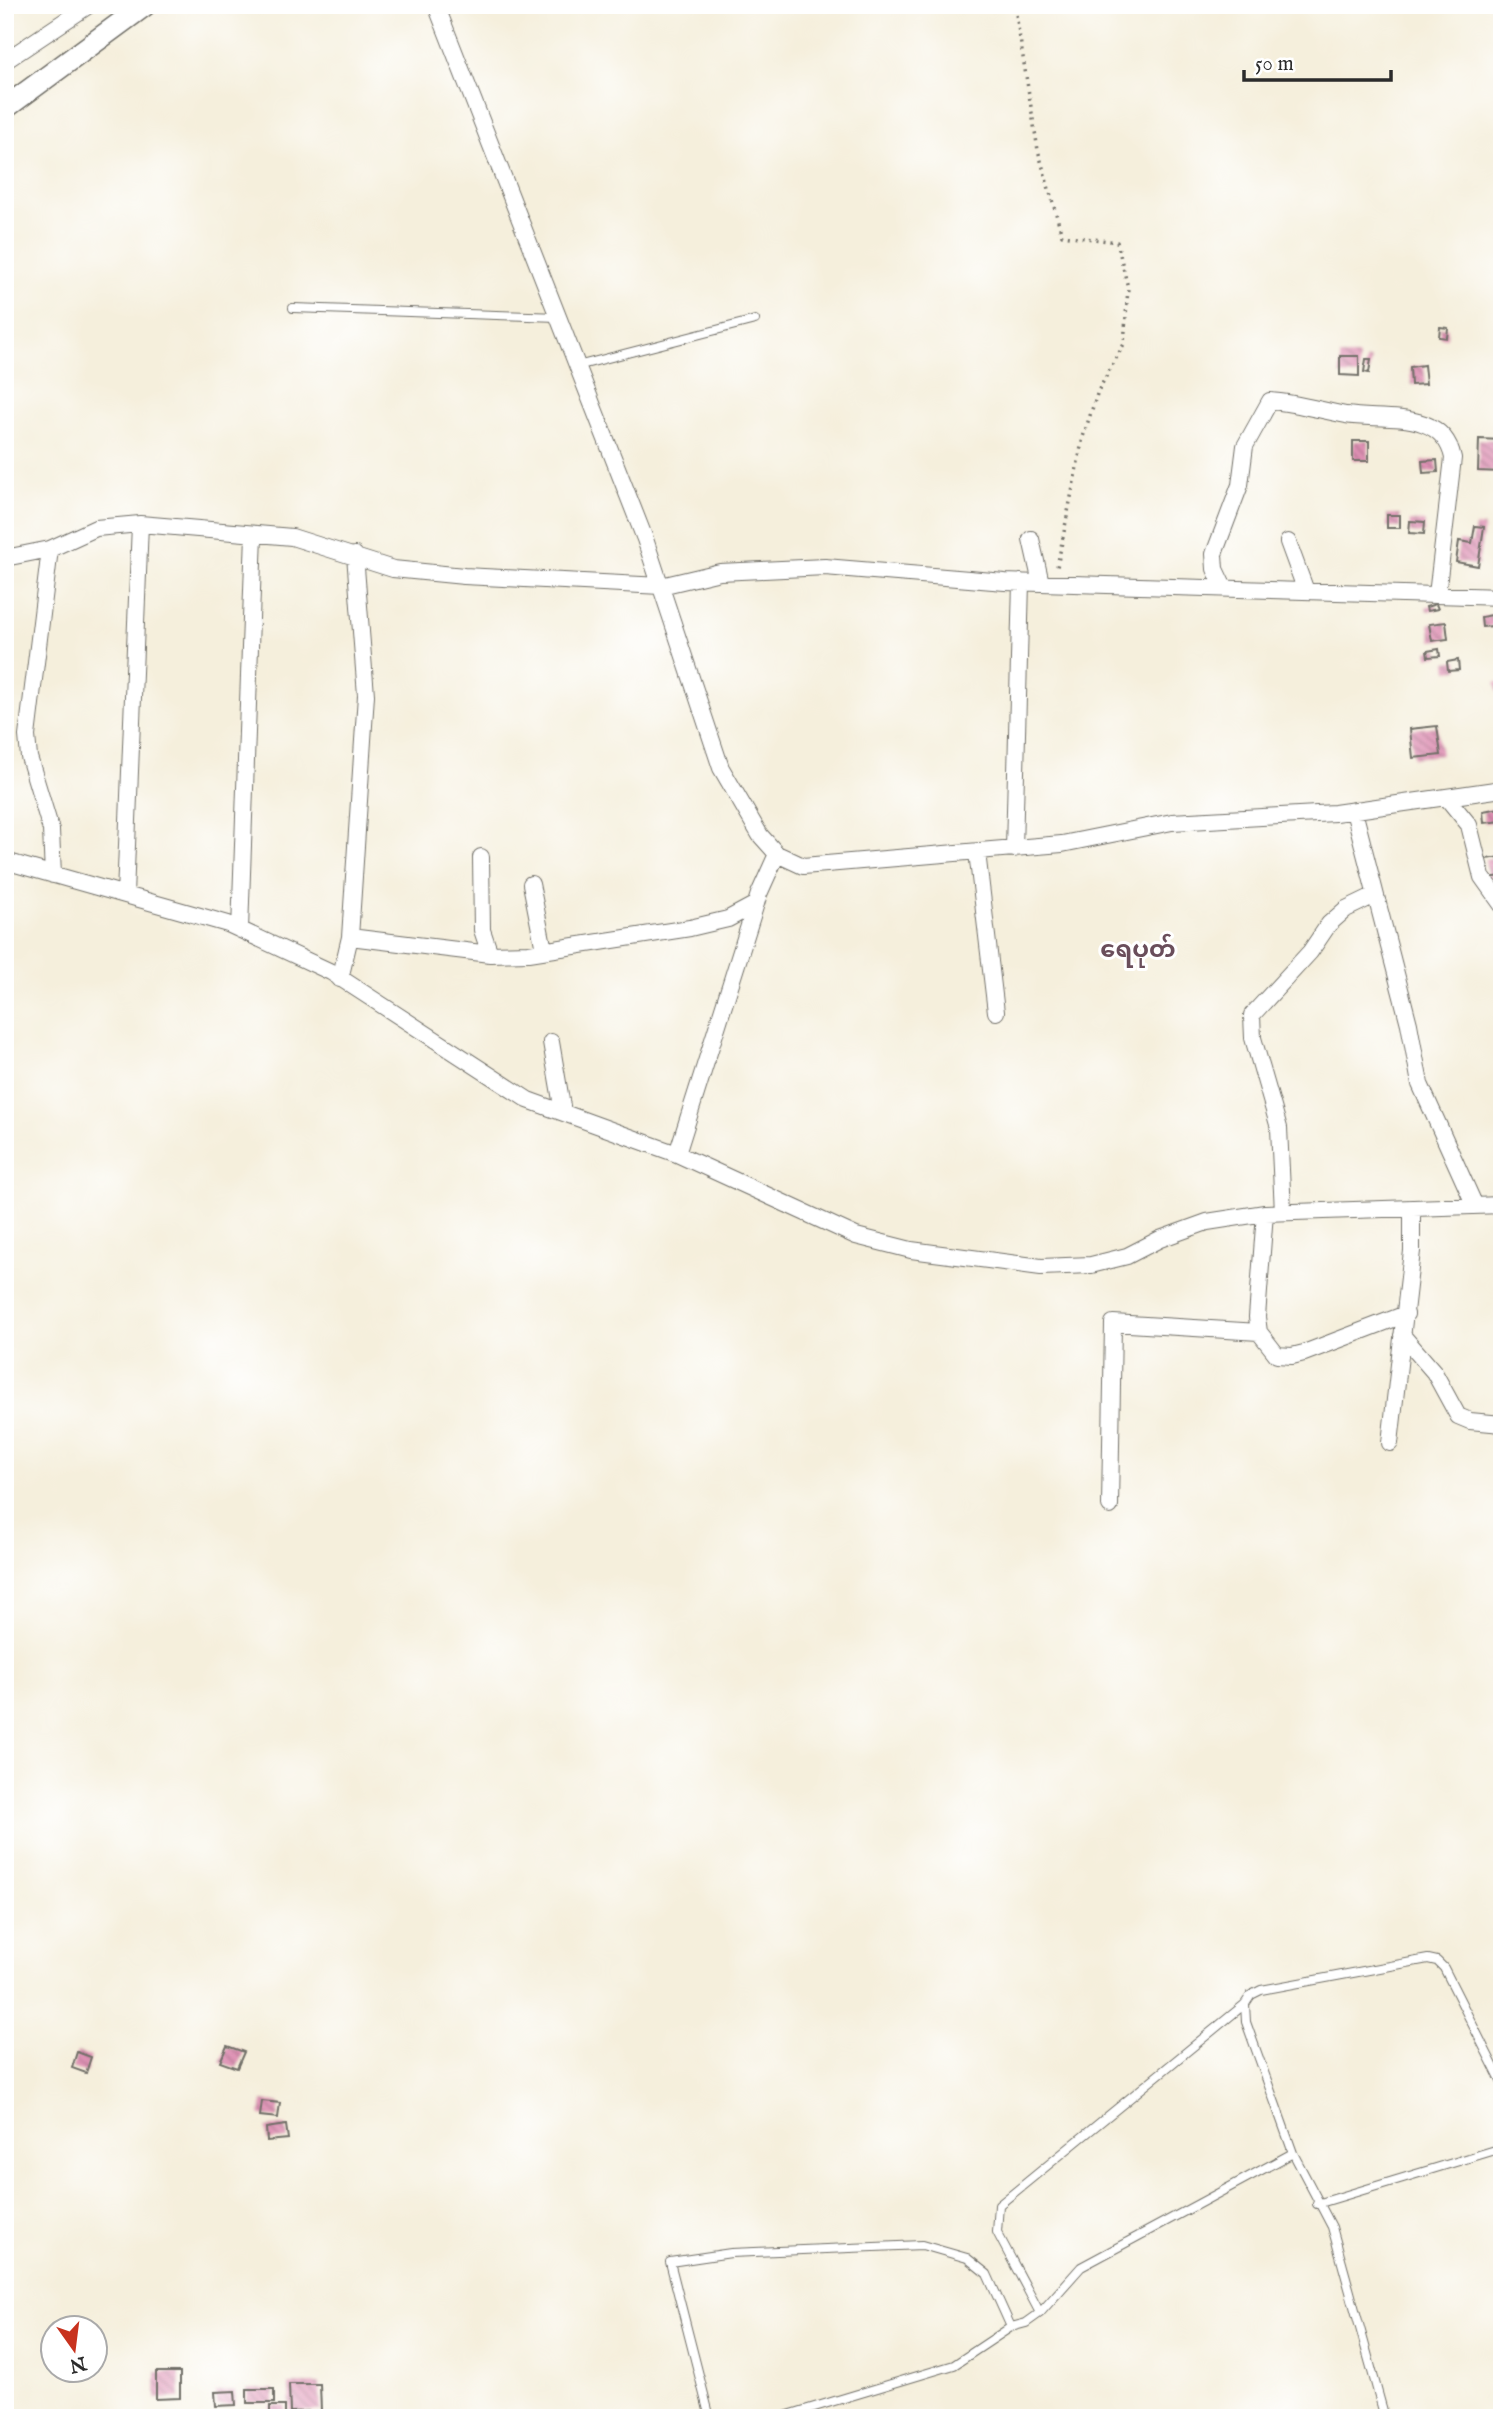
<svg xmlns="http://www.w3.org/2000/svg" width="1507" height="2423" viewBox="0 0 1507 2423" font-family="'IM FELL English','Noto Sans Myanmar',serif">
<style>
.building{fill:url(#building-back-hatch)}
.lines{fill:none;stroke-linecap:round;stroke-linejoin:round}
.service-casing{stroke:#727069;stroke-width:10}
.minor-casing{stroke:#727069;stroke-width:18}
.tertiary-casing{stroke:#727069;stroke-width:24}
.path{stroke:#727069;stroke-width:3.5;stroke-dasharray:2 5;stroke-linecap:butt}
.service{stroke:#fff;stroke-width:8}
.minor{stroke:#fff;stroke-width:16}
.tertiary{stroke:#fff;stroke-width:21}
.labels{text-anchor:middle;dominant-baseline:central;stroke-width:6;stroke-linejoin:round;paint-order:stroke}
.quarter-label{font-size:24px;font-weight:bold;fill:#6a4e5b;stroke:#fff}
</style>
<defs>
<pattern id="building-back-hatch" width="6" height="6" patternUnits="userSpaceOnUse" patternTransform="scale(1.75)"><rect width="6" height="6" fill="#de90b3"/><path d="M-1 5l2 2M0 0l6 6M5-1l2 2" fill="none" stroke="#b47692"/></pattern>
</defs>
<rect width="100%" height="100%" fill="#fff"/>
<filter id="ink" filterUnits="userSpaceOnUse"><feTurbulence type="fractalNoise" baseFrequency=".0143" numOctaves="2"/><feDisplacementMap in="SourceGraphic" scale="14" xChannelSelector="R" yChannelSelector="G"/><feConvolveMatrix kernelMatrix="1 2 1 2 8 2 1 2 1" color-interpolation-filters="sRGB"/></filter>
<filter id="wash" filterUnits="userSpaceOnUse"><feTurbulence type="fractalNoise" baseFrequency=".00686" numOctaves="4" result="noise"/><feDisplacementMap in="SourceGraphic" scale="28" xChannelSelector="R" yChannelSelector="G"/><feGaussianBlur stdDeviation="1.57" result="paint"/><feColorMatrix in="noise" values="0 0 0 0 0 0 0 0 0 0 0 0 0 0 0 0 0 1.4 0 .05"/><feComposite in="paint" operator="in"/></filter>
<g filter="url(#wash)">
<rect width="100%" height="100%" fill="#f5efdc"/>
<g id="blocks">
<path class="building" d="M1440 327 1448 328 1447 338 1439 337Z
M1340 356H1359V376L1340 375Z
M1366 359H1371L1369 373 1364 372Z
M1424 365 1426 384 1411 385 1410 367Z
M1496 416H1502V430L1497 431Z
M1479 439 1502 440V472L1478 471Z
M1353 441H1369V461H1353Z
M1437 460 1438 472 1423 473 1422 461Z
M1387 515H1400V528H1387Z
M1410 521 1425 522 1424 534 1409 533Z
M1475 526 1484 527 1478 566 1456 562 1459 541 1472 543Z
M1436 604 1438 609 1427 611 1426 607Z
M1492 615 1493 626 1482 627 1481 617Z
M1446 622 1448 639 1432 641 1429 624Z
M1439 649 1440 656 1428 657 1427 651Z
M1458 660 1459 670 1448 671 1447 662Z
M1502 681V692L1498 693 1495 683Z
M1437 726 1441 755 1413 758 1410 729Z
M1500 808 1502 821 1484 823 1483 811Z
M1502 857V876L1488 878 1485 859Z
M227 2046 244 2052 237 2068 220 2062Z
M77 2052 91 2057 86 2073 72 2068Z
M262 2101 280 2103 278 2118 260 2116Z
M286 2125 288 2139 267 2141 266 2128Z
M156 2372H180V2398L156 2399Z
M289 2384H320L321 2411 290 2412Z
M247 2389H274V2403H247Z
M235 2391 236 2405 216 2406 215 2392Z
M270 2406H285V2416H270Z"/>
</g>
</g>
<g filter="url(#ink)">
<use href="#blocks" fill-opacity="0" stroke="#727069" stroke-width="2"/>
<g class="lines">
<defs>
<path id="service" d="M293 308 558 317
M577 366 755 320
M1245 2004 1246 2022 1293 2153 1332 2227 1385 2418
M1317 2204 1502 2148
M1040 2313 997 2232 999 2205 1245 2004 1251 1995 1261 1990 1428 1959 1437 1961 1444 1968 1502 2083
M710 2418 670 2262 731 2253 922 2245 967 2258 987 2274 1011 2327
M778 2418 954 2365 1011 2327 1026 2323 1040 2313 1081 2267 1293 2153"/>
<path id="minor" d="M436 5 645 539 721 768 760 835 777 854 803 866 1062 844 1172 822 1335 813 1502 789
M5 61 89 5
M1031 539 1041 583
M1288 542 1306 591
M50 549 27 736 29 757 51 830 53 875
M5 558 50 549 96 528 140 524 292 537 393 569 464 576 661 586 720 572 825 567 1005 582 1502 597
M1224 588 1215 569 1214 554 1240 485 1245 446 1270 401C1297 403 1319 410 1346 415 1383 421 1443 408 1453 458L1437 595
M1447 798 1469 825 1482 877 1502 905
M1354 811 1409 1024 1420 1084 1475 1206
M1014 849 1021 582
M977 852 996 1012
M481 857 482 930 490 954
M5 861 228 924 331 972 528 1100 677 1154 856 1236 911 1250 1041 1267 1091 1265 1127 1256 1160 1239 1207 1222 1265 1213 1502 1205
M531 884 544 950
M125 895 140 524
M240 930 254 534
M350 937 490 954 529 953 690 928 728 919 756 904
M340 979 350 937 366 695 355 555
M551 1042 563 1112
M677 1154 759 894 777 854
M1283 1212 1279 1128 1253 1038 1252 1015 1310 952 1329 924 1346 909 1375 895
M1265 1213 1257 1317 1259 1332 1277 1355 1292 1356 1304 1353 1406 1314
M1402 1335 1434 1372 1458 1416 1470 1421 1502 1424
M1390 1443 1412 1251V1208
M1110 1506 1113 1323 1259 1332"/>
<path id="tertiary" d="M5 108 145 5"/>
</defs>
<use href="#service" class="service-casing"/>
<use href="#minor" class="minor-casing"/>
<use href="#tertiary" class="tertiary-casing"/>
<path class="path" d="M1015 8 1038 150 1062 235 1117 242 1128 288 1124 344 1098 391 1083 437 1057 567"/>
<use href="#service" class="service"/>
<use href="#minor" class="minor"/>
<use href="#tertiary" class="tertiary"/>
</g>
</g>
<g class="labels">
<g class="quarter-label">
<text x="1138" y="950">ရေပုတ်</text>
</g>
</g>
<rect width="1507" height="2423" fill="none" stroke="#fff" stroke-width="28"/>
<g transform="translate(74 2349) rotate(166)"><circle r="33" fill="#ffffff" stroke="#aaaaaa" stroke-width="2"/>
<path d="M0-5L12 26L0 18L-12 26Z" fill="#c8321e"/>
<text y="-10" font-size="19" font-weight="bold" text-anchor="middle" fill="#2b2b2b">N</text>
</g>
<path d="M1244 70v10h147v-10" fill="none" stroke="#2b2b2b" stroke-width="3.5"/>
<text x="1255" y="70" font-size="21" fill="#2b2b2b" stroke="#ffffff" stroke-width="5" paint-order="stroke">50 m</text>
</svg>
